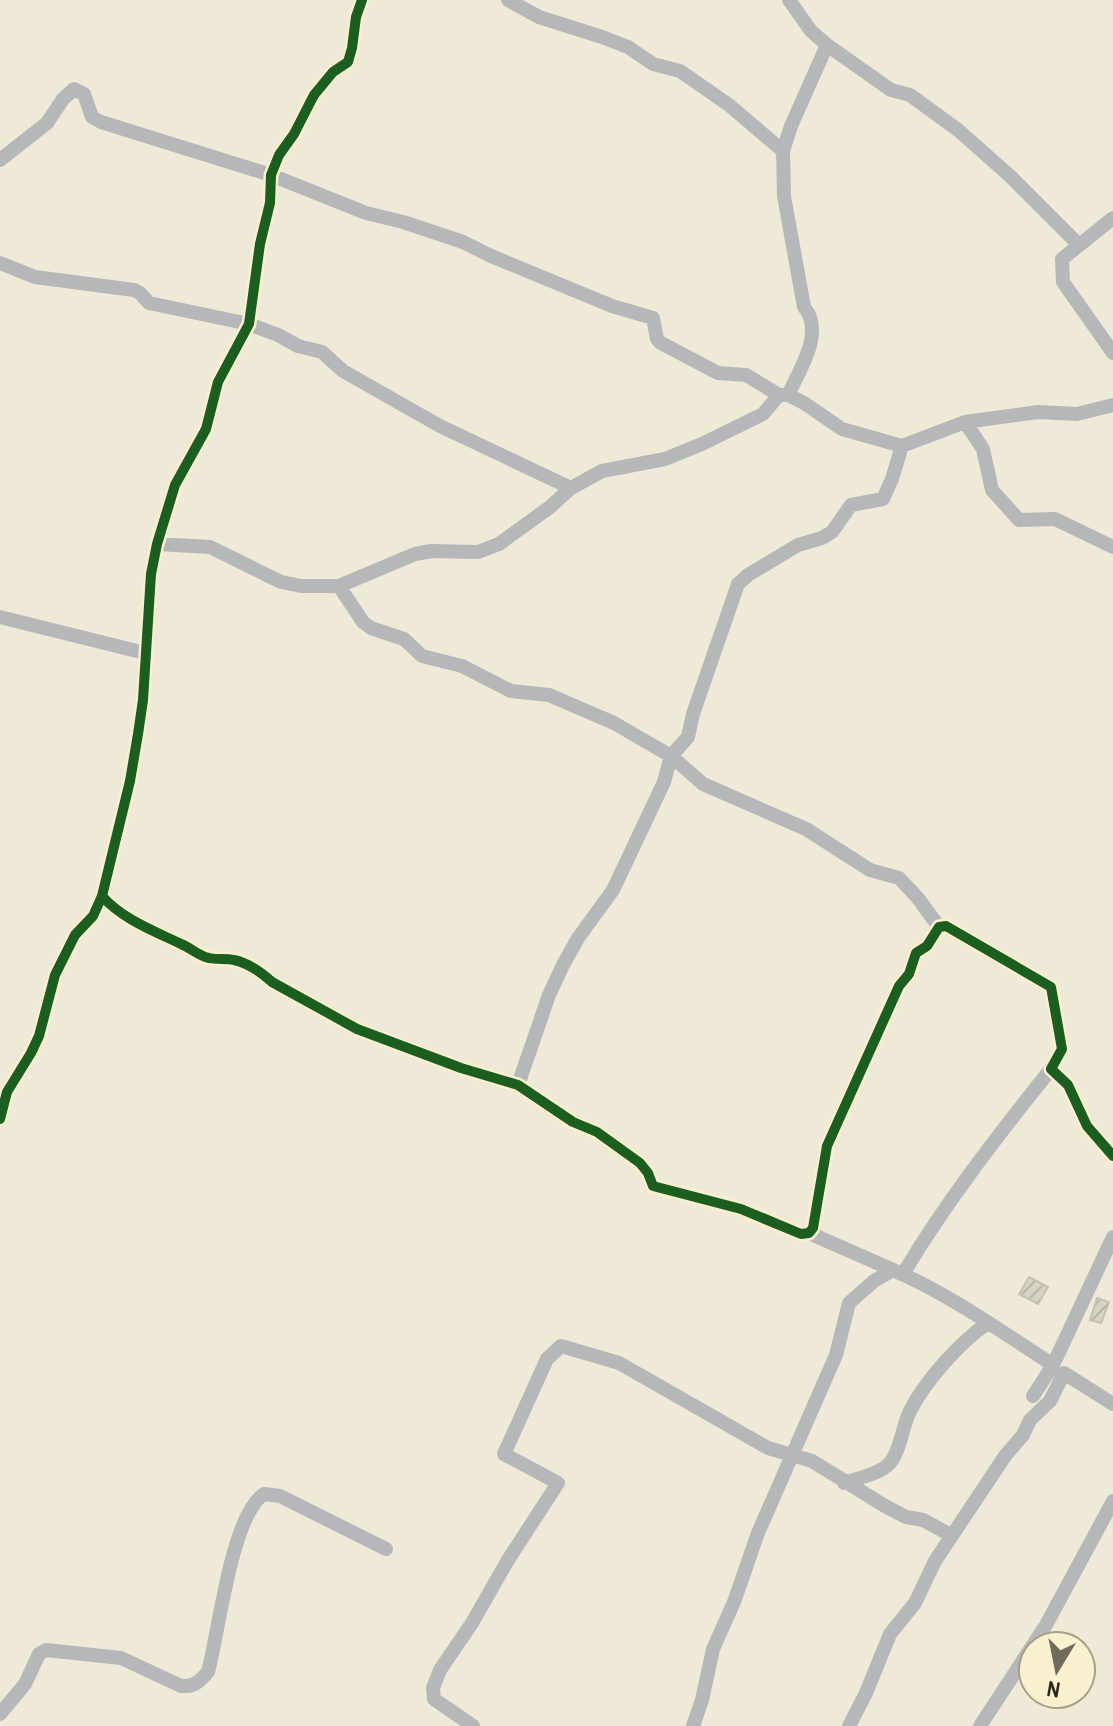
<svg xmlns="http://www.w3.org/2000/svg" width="1113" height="1726" viewBox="0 0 1113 1726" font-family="'Archivo Narrow',sans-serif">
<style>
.building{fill:url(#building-hatch);stroke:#c5c1b3;stroke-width:2}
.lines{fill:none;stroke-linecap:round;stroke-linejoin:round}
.minor{stroke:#b6b7b8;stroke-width:14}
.cycleway-casing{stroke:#f8f0cf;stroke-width:15}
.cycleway{stroke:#1b5e20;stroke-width:10}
</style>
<defs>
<pattern id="building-hatch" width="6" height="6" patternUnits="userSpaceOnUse" patternTransform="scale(2)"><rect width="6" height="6" fill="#d7d4c5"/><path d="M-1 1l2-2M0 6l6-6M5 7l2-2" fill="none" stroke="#b9b6a9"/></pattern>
</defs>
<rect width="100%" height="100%" fill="#efead8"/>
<path class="building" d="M1029 1277 1048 1287 1038 1304 1019 1294Z
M1097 1298 1109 1302 1101 1323 1090 1320Z"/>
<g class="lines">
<path class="minor" d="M508 0 539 17 602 37 628 47 653 64 680 71 729 105 783 151
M789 0 811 31 827 45 891 90 910 95 958 130 1010 176 1078 244
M0 160 47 123 63 99 74 89 84 94 92 117 101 122 271 175 366 213 403 222 463 242 491 256 612 306 653 318 657 339 661 343 718 373 746 375 779 395
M1113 218 1062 259 1063 282 1113 353
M0 263 35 277 134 290 140 293 149 303 249 324 278 335 298 346 322 352 343 371 440 426 571 488
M788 395C800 369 825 332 804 307L784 196 783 151 791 126 827 45
M965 422 983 449 992 490 1019 520 1055 519 1113 547
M157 544 210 547 281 582 301 586H339L415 554 431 551 478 552 499 544 550 507 571 488 602 471 665 459 702 444 763 414 779 395H788L804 403 842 429 902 446 965 422 1038 412 1077 414 1113 405
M339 586 363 622 371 628 404 639 422 656 462 666 511 691 549 695 614 723 671 756 703 784 806 829 870 870 899 878 917 897 939 927
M0 617 145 653
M102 896C122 919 154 931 181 944 191 948 199 956 209 958 217 960 226 958 234 960 248 963 262 973 272 982L357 1029 461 1068 518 1085 573 1122 597 1132 640 1163 648 1173 653 1186 741 1209 801 1234 809 1233 813 1228 827 1146 899 986 909 974 916 953 927 946 939 927 946 926 1051 987 1062 1049 1051 1069 1068 1085 1087 1126 1113 1156
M518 1085 549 995 563 965 578 938 613 890 664 782 671 756 688 737 693 714 738 584 748 575 798 545 822 538 832 532 851 505 883 499 892 479 902 446
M0 1119 7 1092 31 1053 39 1036 55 975 75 935 93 916 102 896 130 781 138 734 143 700 151 574 157 544 175 485 206 429 218 382 249 324 260 244 270 203 271 175 279 155 294 134 314 95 333 72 348 62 352 48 356 17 362 0
M809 1233 893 1270
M903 1274C946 1202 998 1135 1051 1069
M1053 1365 1113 1237
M844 1483C858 1478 880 1474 890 1463 901 1449 902 1427 910 1411 925 1381 961 1341 988 1323
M0 1714 25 1684 39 1654 46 1650 121 1658 181 1686C194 1687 199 1682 208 1672 219 1632 231 1516 264 1494L280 1496 386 1549
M473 1726 434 1699 433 1688 440 1670 472 1623 508 1560 558 1483 504 1454 547 1359 561 1346 619 1363 768 1448 812 1461 885 1506 906 1517 923 1520 951 1535
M693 1726 702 1700 713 1649 734 1602 758 1533 836 1355 849 1303 874 1281 893 1270C949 1294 1001 1331 1053 1365L1033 1396
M849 1726 866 1693 890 1634 915 1603 935 1561 1005 1456 1023 1435 1030 1420 1050 1401 1064 1373 1113 1404
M980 1726 1046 1625 1113 1501"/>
<defs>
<path id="cycleway" d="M102 896C122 919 154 931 181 944 191 948 199 956 209 958 217 960 226 958 234 960 248 963 262 973 272 982L357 1029 461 1068 518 1085 573 1122 597 1132 640 1163 648 1173 653 1186 741 1209 801 1234 809 1233 813 1228 827 1146 899 986 909 974 916 953 927 946 939 927 946 926 1051 987 1062 1049 1051 1069 1068 1085 1087 1126 1113 1156
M0 1119 7 1092 31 1053 39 1036 55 975 75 935 93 916 102 896 130 781 138 734 143 700 151 574 157 544 175 485 206 429 218 382 249 324 260 244 270 203 271 175 279 155 294 134 314 95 333 72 348 62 352 48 356 17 362 0"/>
</defs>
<use href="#cycleway" class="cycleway-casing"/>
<use href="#cycleway" class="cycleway"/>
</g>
<g transform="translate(1057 1670) rotate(190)"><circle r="38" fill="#f8f0cf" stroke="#a6a087" stroke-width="2"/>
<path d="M0-6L14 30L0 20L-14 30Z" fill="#6f6b5d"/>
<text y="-12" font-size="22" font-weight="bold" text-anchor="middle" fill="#2a271b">N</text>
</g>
</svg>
